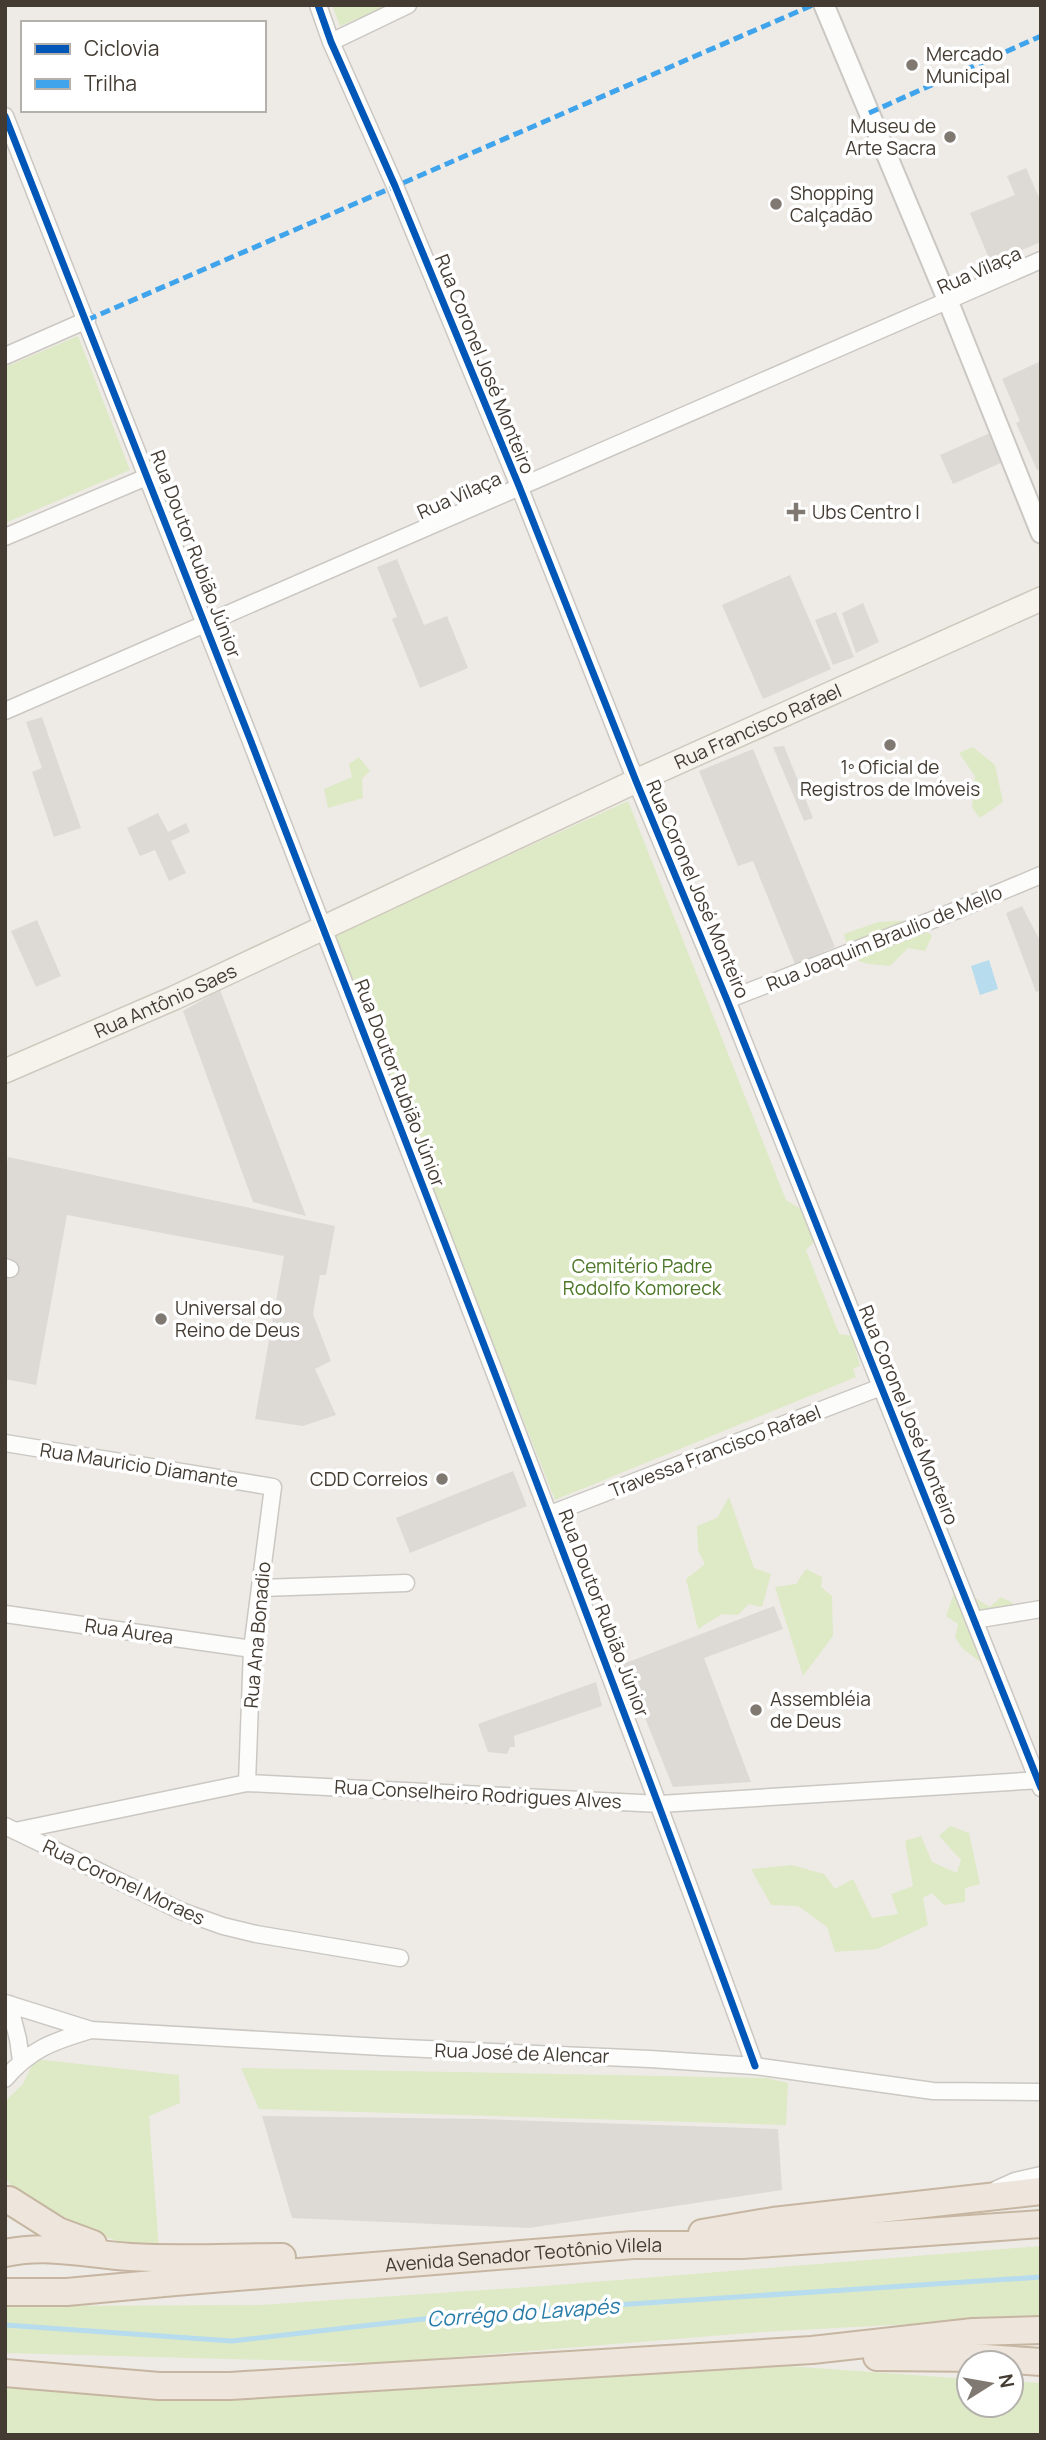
<svg xmlns="http://www.w3.org/2000/svg" width="1046" height="2440" viewBox="0 0 1046 2440" font-family="Manrope,sans-serif">
<style>
.green{fill:#dee9c6}
.parking{fill:#dddad6}
.water{fill:#b6dcee}
.lines{fill:none;stroke-linecap:round;stroke-linejoin:round}
.stream{stroke:#b6dcee;stroke-width:5}
.minor-casing{stroke:#cbc7c2;stroke-width:19}
.tertiary-casing{stroke:#cbc7c2;stroke-width:23}
.secondary-casing{stroke:#cec8bd;stroke-width:26}
.trunk-casing{stroke:#c6b6a1;stroke-width:30}
.minor{stroke:#fcfcfb;stroke-width:16}
.tertiary{stroke:#fcfcfb;stroke-width:19}
.secondary{stroke:#f6f3ed;stroke-width:23}
.trunk{stroke:#eee6dc;stroke-width:26}
.quiet{stroke:#3fa4eb;stroke-width:5;stroke-dasharray:10 5;stroke-linecap:butt}
.cycleway-casing{stroke:#fff;stroke-width:11}
.cycleway{stroke:#0057b8;stroke-width:7}
.poi-dot{fill:#807972;stroke:#fff;stroke-width:2.5}
.labels{text-anchor:middle;dominant-baseline:central;stroke-width:7;stroke-linejoin:round;paint-order:stroke}
.poi-label{font-size:19px;fill:#443c33;stroke:#fff;text-anchor:start}
.street-label{font-size:19px;fill:#443c33;stroke:#fff}
.park-label{font-size:19px;fill:#4b7626;stroke:#fff}
.water-label{font-size:21px;font-style:italic;fill:#2b7da9;stroke:#fff}
</style>
<rect width="100%" height="100%" fill="#eeebe6"/>
<path class="green" d="M332 5H391L340 26Z
M78 336 130 470 5 523V367Z
M973 747 995 765 1003 802 980 818 972 808 975 776 959 753Z
M359 757 370 771 362 779 363 798 328 808 324 789 352 777 349 764Z
M628 801 786 1200 801 1209 815 1241 806 1250 839 1334 852 1336 860 1366 853 1368 856 1377 555 1500 332 936Z
M915 920 932 936 925 951 908 948 890 966C861 963 852 966 844 934L878 922Z
M729 1497 754 1568 771 1574 762 1607 749 1604 738 1615 722 1614 698 1629 686 1579 705 1564 698 1551 697 1526 717 1518Z
M806 1569 822 1577 821 1587 832 1596 833 1636 803 1676 775 1587 796 1584Z
M954 1593H967L990 1607 1001 1597 1013 1603 1012 1615 982 1622 985 1658 983 1664 962 1648 955 1637 958 1624 946 1616Z
M950 1826 969 1833 980 1884 965 1888V1902L944 1905 932 1893 923 1898 928 1925 877 1949 835 1952 827 1927 798 1906 771 1905 751 1869 792 1865 824 1874 835 1889 853 1879 872 1918 898 1914 891 1894 913 1886 905 1841 921 1836 932 1862 957 1873 961 1860 939 1836Z
M35 2059 179 2075 180 2103 149 2116 159 2248C115 2247 34 2212 5 2179V2101L23 2084Z
M241 2068 767 2078 788 2083 786 2125 259 2109Z
M1041 2246V2317L761 2332 381 2363 5 2353V2306L260 2305 544 2286Z
M788 2366 969 2379V2405H1011V2381L1041 2383V2435H5V2377L370 2388Z"/>
<path class="parking" d="M1026 168 1041 202V242L991 263 970 213 1015 195 1007 176Z
M1041 361V468L1037 470 1016 423 1020 421 1002 379Z
M990 433 1003 462 953 484 940 455Z
M397 559 424 625 447 616 468 668 420 688 392 619 397 617 377 567Z
M790 575 831 669 763 699 722 605Z
M863 603 879 642 856 653 842 613Z
M836 612 854 657 833 665 815 620Z
M42 717 81 828 54 837 32 772 42 768 26 722Z
M784 746 813 818 804 821 773 747Z
M753 749 835 947 795 964 753 861 738 866 699 771Z
M158 813 168 832 186 823 190 832 171 841 186 873 169 881 155 850 140 856 127 828Z
M1022 906 1041 943V990L1036 992 1006 913Z
M37 920 61 976 36 987 11 931Z
M220 990 306 1216 253 1202 183 1011Z
M8 1157 335 1226 326 1275H320L313 1314 331 1361 315 1369 336 1415 303 1426 255 1419 284 1256 67 1215 36 1385 5 1379V1174Z
M513 1471 527 1506 410 1553 396 1518Z
M774 1606 783 1629 704 1658 751 1782 673 1787 623 1664Z
M596 1682 602 1706 514 1736 515 1747H510L507 1754 488 1752 478 1724Z
M262 2116 481 2119 778 2129 782 2190 529 2228 292 2218Z"/>
<path class="water" d="M989 960 998 989 980 995 971 966Z"/>
<g class="lines">
<path class="stream" d="M5 2325 232 2341 449 2316 1041 2277"/>
<defs>
<path id="minor" d="M318 5 331 42 395 186 519 486 636 781 727 1000 1041 1788
M331 42 408 5
M5 116C131 432 254 748 376 1065 505 1398 633 1731 755 2066
M5 356 87 320
M5 537 149 476
M5 711 1041 260
M727 1000 945 915 1041 875
M5 1267 10 1269
M5 1443 273 1487 252 1649 247 1783
M550 1514 881 1387
M261 1588 406 1583
M5 1614 252 1649
M974 1620 1041 1609
M5 1826 181 1911 223 1926 256 1934 400 1958
M15 1831 247 1783 660 1804 1041 1780
M5 2003 91 2030 382 2047 650 2059 755 2066 933 2091 1041 2092
M9 2004 18 2039 21 2061
M5 2079C30 2049 54 2041 91 2030
M997 2189 1015 2181 1041 2175"/>
<path id="tertiary" d="M824 5 948 301 1041 533"/>
<g id="secondary">
<path id="s1" d="M5 1071 174 998 636 781 1041 599"/>
</g>
<g id="trunk">
<path d="M9 2200 58 2231 93 2244"/>
<path d="M702 2233 773 2221 1041 2191"/>
<path d="M5 2253C50 2244 85 2254 130 2257 181 2260 231 2257 282 2257"/>
<path id="s2" d="M5 2292H67L175 2282 633 2245H742L1041 2224"/>
<path d="M877 2357 985 2358 1041 2362"/>
<path d="M5 2373 159 2386H230L812 2350 973 2332 1041 2330"/>
</g>
</defs>
<use href="#minor" class="minor-casing"/>
<use href="#tertiary" class="tertiary-casing"/>
<use href="#secondary" class="secondary-casing"/>
<use href="#trunk" class="trunk-casing"/>
<use href="#minor" class="minor"/>
<use href="#tertiary" class="tertiary"/>
<use href="#secondary" class="secondary"/>
<use href="#trunk" class="trunk"/>
<path class="quiet" d="M869 113 1041 36
M87 320 813 5"/>
<defs>
<path id="cycleway" d="M318 5 331 42 395 186 519 486 636 781 727 1000 1041 1788
M5 116C131 432 254 748 376 1065 505 1398 633 1731 755 2066"/>
</defs>
<use href="#cycleway" class="cycleway-casing"/>
<use href="#cycleway" class="cycleway"/>
</g>
<g class="poi-dot">
<circle cx="912" cy="65" r="7"/>
<circle cx="950" cy="137" r="7"/>
<circle cx="776" cy="204" r="7"/>
<path d="M792.5 501.5h7v7h7v7h-7v7h-7v-7h-7v-7h7z"/>
<circle cx="890" cy="745" r="7"/>
<circle cx="161" cy="1319" r="7"/>
<circle cx="442" cy="1479" r="7"/>
<circle cx="756" cy="1710" r="7"/>
</g>
<g class="labels">
<g class="poi-label">
<text x="926" y="54">Mercado<tspan x="926" dy="22">Municipal</tspan></text>
<text x="936" y="126" text-anchor="end">Museu de<tspan x="936" dy="22">Arte Sacra</tspan></text>
<text x="790" y="193">Shopping<tspan x="790" dy="22">Calçadão</tspan></text>
<text x="812" y="512">Ubs Centro I</text>
<text x="890" y="767" text-anchor="middle">1º Oficial de<tspan x="890" dy="22">Registros de Imóveis</tspan></text>
<text x="175" y="1308">Universal do<tspan x="175" dy="22">Reino de Deus</tspan></text>
<text x="428" y="1479" text-anchor="end">CDD Correios</text>
<text x="770" y="1699">Assembléia<tspan x="770" dy="22">de Deus</tspan></text>
</g>
<g class="street-label">
<text transform="translate(979 270) rotate(-24)">Rua Vilaça</text>
<text transform="translate(485 364) rotate(68)">Rua Coronel José Monteiro</text>
<text transform="translate(459 495) rotate(-24)">Rua Vilaça</text>
<text transform="translate(196 554) rotate(69)">Rua Doutor Rubião Júnior</text>
<text stroke="none"><textPath href="#s1" startOffset="828">Rua Francisco Rafael</textPath></text>
<text transform="translate(698 889) rotate(67)">Rua Coronel José Monteiro</text>
<text transform="translate(884 938) rotate(-22)">Rua Joaquim Braulio de Mello</text>
<text stroke="none"><textPath href="#s1" startOffset="175">Rua Antônio Saes</textPath></text>
<text transform="translate(400 1083) rotate(69)">Rua Doutor Rubião Júnior</text>
<text transform="translate(909 1415) rotate(68)">Rua Coronel José Monteiro</text>
<text transform="translate(715 1451) rotate(-21)">Travessa Francisco Rafael</text>
<text transform="translate(139 1465) rotate(9)">Rua Mauricio Diamante</text>
<text transform="translate(604 1613) rotate(69)">Rua Doutor Rubião Júnior</text>
<text transform="translate(129 1631) rotate(8)">Rua Áurea</text>
<text transform="translate(257 1635) rotate(-85)">Rua Ana Bonadio</text>
<text transform="translate(478 1794) rotate(3)">Rua Conselheiro Rodrigues Alves</text>
<text transform="translate(124 1882) rotate(25)">Rua Coronel Moraes</text>
<text transform="translate(522 2053) rotate(2)">Rua José de Alencar</text>
<text stroke="none"><textPath href="#s2" startOffset="520">Avenida Senador Teotônio Vilela</textPath></text>
</g>
<g class="park-label">
<text x="642" y="1266">Cemitério Padre<tspan x="642" dy="22">Rodolfo Komoreck</tspan></text>
</g>
<g class="water-label">
<text transform="translate(523 2312) rotate(-4)">Corrégo do Lavapés</text>
</g>
</g>
<rect width="1046" height="2440" fill="none" stroke="#443c33" stroke-width="14"/>
<rect x="21" y="21" width="245" height="91" fill="#ffffff" stroke="#b4b1ad" stroke-width="2"/>
<rect x="35" y="44" width="35" height="10" fill="#0057b8" stroke="#b4b1ad" stroke-width="2"/>
<text x="84" y="56" font-size="21" fill="#443c33">Ciclovia</text>
<rect x="35" y="79" width="35" height="10" fill="#3fa4eb" stroke="#b4b1ad" stroke-width="2"/>
<text x="84" y="91" font-size="21" fill="#443c33">Trilha</text>
<g transform="translate(990 2384) rotate(79)"><circle r="33" fill="#ffffff" stroke="#b4b1ad" stroke-width="2"/>
<path d="M0-5L12 26L0 18L-12 26Z" fill="#807972"/>
<text y="-10" font-size="19" font-weight="bold" text-anchor="middle" fill="#443c33">N</text>
</g>
</svg>
